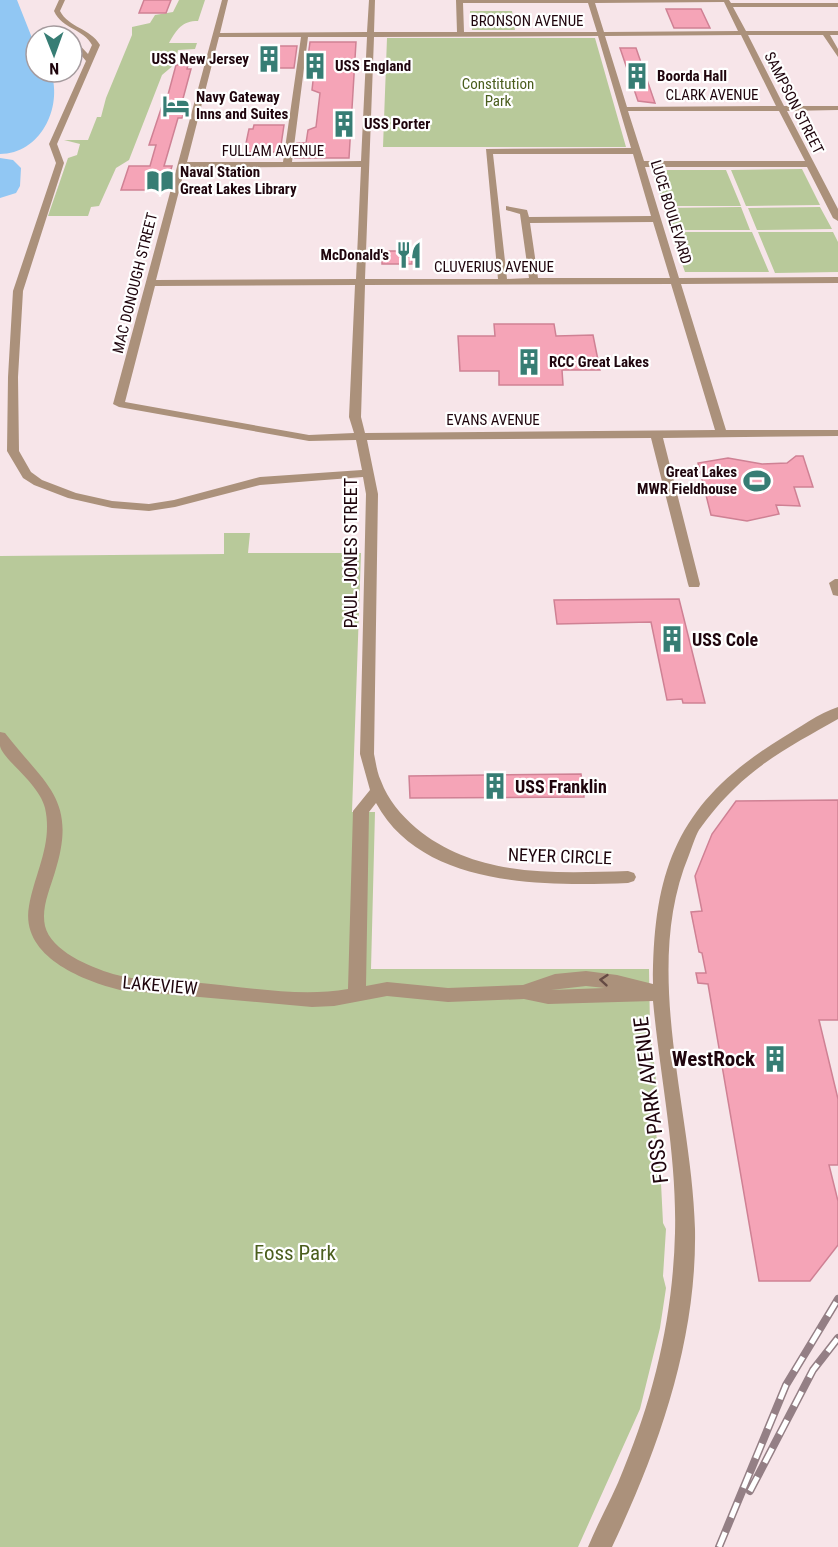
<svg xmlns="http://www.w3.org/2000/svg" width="838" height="1547" viewBox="0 0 838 1547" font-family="'Roboto Condensed',sans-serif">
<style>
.green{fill:#b8c99a}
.water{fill:#91c7f3}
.building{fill:#f5a4b7;stroke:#cf8194;stroke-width:1.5}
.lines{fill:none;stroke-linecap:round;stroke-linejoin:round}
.street{fill:#ab917b;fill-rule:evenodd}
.rail-casing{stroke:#947f85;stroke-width:8}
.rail{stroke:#fff;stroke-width:5;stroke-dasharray:16;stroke-linecap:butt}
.oneway{stroke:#654b44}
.labels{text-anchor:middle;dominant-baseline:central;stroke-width:4.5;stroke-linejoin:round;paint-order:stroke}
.far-street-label{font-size:15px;fill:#1f050d;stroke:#fff}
.far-poi-label{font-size:15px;font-weight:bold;fill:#1f050d;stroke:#fff;text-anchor:start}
.far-park-label{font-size:15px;fill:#4b5e1e;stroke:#fff}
.street-label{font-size:18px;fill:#1f050d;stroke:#fff}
.poi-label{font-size:18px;font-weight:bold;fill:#1f050d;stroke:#fff;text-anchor:start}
.near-poi-label{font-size:21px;font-weight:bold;fill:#1f050d;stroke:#fff;text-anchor:end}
.near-street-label{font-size:21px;fill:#1f050d;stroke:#fff}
.near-park-label{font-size:21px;fill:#4b5e1e;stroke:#fff}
</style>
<rect width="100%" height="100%" fill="#f7e5e9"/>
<path class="green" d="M179 0H205L198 21C182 21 177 29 169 43H197L195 49 178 50 175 64 162 75 129 160 116 168 99 206 91 207 88 216H48L68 158 77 155 80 144 64 140H88L97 117H101L106 98 132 35V27L150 23 155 15 173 12Z
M470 11H512L515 30H472Z
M387 38H595L626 147H383Z
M802 169 820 205 746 206 731 170Z
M652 170H726L741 206H664Z
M741 207 750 230H672L665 208Z
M820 207 832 229 757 230 748 208Z
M671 232H752L769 272H685Z
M758 232H833L838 242V272L775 273Z
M224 533H250L248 553H361L352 812H375L371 969H649L650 1029 659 1104 655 1125 660 1163 663 1223 666 1229 663 1276 666 1288 660 1328 640 1409 578 1547H0V556L224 554Z"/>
<path class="water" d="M0 0H17L36 48V72H51C63 108 40 154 0 154Z
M0 158 13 160 21 168 20 186 16 193 0 198Z"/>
<path class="building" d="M144 0H171L166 13H139Z
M666 9H701L710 28H674Z
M310 42H356L349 158H295L297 143H306L308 130 316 127 320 93 312 90 314 72H306Z
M269 46H297L294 68H264L265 65H262L265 49Z
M620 48H636L655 103 638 101Z
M176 65H188L187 69H191L181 106H186L182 118H178L164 166H172L165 190H121L129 166H150L156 145H149L162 106H165Z
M254 125H284L280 152H248L249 148H245L249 129H253Z
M382 251H412V264H382Z
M494 324H554L556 336 593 335 600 370H562L563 385H499V371H460L458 336H495Z
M796 456H803L813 487H794L800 506 776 505 779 514 747 521 711 515 698 463 728 458 762 464 787 463Z
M679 599 705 703H683L682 699 667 700 651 622 557 624 554 600Z
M581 774 584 797 410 798 409 776Z
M838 800V1020H819L838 1099V1165H829L838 1201V1245L810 1281H759L708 984 698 983 696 973H706L702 953 699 952 691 912 702 911 695 876 712 834 736 801Z"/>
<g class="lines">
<path class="street" d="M59 0H65L60 11C69 28 90 28 100 45L57 144 64 163 23 291 18 377 19 451 31 472 42 480 76 493 112 501 149 504 174 500 260 477 362 470 356 440 309 441 119 407 113 404 222 0H228L220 33 367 32 369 0H375L374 32H457L456 0H729L731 3H838V7H733L746 31H838V35H830L838 49V57L823 35H748L784 106H838V110L787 111 838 209V221L833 218 807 167H645L679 278 838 277V283L681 284 726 430H838V436L663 438 700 584 699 587H689L688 584 651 438 367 440 378 494 374 754C376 763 377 773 381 781 388 800 401 815 416 828 476 878 555 873 628 871L634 873 636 877 634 881 628 883C545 886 422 888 376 803L369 812 366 986 387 982 448 988 523 985 555 974 586 971 617 975 653 984C653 867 679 801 782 738 799 728 819 713 838 707V719C803 739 764 759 735 788 722 800 709 816 699 830 695 837 692 847 689 855 641 970 692 1109 695 1229 697 1340 659 1448 612 1547H588C599 1520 614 1495 624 1468 655 1393 673 1314 675 1233 677 1155 660 1077 653 1001L548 1004 524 999 448 1002 387 996 334 1006 312 1007 120 990C81 980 20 956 29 906 35 872 53 844 45 808 39 783 3 760 0 746 0 741 0 736 0 732L5 733C45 785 78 799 55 872 50 889 41 908 45 926 51 951 90 967 113 974 137 981 165 980 190 982 241 986 298 998 348 989L353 811 370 790 360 754 366 494 363 477 260 485 175 507 149 511 112 508 68 498 34 485 23 478 7 451 8 377 13 291 56 163 49 144 86 61 72 44V37L88 54 92 45C84 29 62 29 54 11ZM724 2 738 31 604 32 595 3ZM463 3H588L597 32H464ZM741 35 776 106 627 107 605 36ZM598 36 631 148 486 149 498 279H365L374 37ZM219 37H301L283 162H187ZM308 37H367L361 161 292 162ZM628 111H779L805 161H644ZM493 154H633L651 216 529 217 527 210 506 206V210L520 214 529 278 507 279ZM289 167H361L356 279 156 280 185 168ZM653 222 670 278H538L530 223ZM671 284 715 430 365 433 361 417 365 285ZM355 285 349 417 354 433 309 435 125 402 155 286ZM586 986 605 988 551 990Z
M835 579H838V596L833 595 829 583Z"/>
<defs>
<path id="rail" d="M750 1491 813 1370 838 1338
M719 1547 786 1385 838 1299"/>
</defs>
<use href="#rail" class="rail-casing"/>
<use href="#rail" class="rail"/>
</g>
<defs><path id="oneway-chevron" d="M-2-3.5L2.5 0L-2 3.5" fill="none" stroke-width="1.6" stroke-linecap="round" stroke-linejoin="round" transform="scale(1.5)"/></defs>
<use class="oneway" href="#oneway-chevron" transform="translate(604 980) rotate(-175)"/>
<defs>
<symbol id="building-bare" viewBox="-9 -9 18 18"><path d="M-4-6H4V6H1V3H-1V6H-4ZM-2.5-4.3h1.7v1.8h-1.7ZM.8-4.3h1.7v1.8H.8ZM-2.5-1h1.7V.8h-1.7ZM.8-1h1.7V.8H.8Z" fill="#377d74" stroke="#fff" stroke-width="2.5" paint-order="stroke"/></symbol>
<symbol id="hotel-bare" viewBox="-9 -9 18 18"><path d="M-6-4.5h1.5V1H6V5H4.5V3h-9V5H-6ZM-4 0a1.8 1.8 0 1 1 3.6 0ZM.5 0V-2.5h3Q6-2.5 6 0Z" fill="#377d74" stroke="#fff" stroke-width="2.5" paint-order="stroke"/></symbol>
<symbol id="library-bare" viewBox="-9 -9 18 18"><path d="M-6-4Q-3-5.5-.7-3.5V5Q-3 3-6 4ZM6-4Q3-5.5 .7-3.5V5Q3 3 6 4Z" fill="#377d74" stroke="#fff" stroke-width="2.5" paint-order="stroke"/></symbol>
<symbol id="restaurant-bare" viewBox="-9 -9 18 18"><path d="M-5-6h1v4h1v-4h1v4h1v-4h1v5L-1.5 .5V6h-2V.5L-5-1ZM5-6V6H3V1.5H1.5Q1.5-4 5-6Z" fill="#377d74" stroke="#fff" stroke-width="2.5" paint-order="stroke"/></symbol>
<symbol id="stadium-bare" viewBox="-9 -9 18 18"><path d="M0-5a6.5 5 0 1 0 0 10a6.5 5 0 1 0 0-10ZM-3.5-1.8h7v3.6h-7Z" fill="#377d74" stroke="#fff" stroke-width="2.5" paint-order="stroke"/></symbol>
</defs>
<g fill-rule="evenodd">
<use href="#building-bare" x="250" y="40" width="38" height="38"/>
<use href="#building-bare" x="296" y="47" width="38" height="38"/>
<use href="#building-bare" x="618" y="57" width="38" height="38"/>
<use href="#hotel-bare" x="157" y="87" width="38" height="38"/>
<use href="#building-bare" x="325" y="105" width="38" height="38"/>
<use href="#library-bare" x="141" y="162" width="38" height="38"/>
<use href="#restaurant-bare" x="390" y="236" width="38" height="38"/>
<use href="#building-bare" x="510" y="343" width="38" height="38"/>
<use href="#stadium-bare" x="738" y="462" width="38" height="38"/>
<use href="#building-bare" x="653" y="620" width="38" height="38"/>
<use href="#building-bare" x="476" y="767" width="38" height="38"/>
<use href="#building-bare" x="756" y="1040" width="38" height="38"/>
</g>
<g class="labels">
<g class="far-street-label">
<text x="527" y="21">BRONSON AVENUE</text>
<text x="712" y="95">CLARK AVENUE</text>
<text transform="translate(794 103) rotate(63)">SAMPSON STREET</text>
<text x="273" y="151">FULLAM AVENUE</text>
<text transform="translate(671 212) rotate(73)">LUCE BOULEVARD</text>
<text x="494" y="267">CLUVERIUS AVENUE</text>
<text transform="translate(135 283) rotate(-76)">MAC DONOUGH STREET</text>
<text x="493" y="420">EVANS AVENUE</text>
</g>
<g class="far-poi-label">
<text x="249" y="59" text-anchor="end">USS New Jersey</text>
<text x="335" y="66">USS England</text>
<text x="657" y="76">Boorda Hall</text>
<text x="196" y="97">Navy Gateway<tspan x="196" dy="17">Inns and Suites</tspan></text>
<text x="364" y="124">USS Porter</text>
<text x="180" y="172">Naval Station<tspan x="180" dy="17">Great Lakes Library</tspan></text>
<text x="389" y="255" text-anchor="end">McDonald's</text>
<text x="549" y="362">RCC Great Lakes</text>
<text x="737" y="472" text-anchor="end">Great Lakes<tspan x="737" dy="17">MWR Fieldhouse</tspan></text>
</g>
<g class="far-park-label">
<text x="498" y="84">Constitution<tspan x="498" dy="17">Park</tspan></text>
</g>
<g class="street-label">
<text transform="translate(350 553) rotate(-90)">PAUL JONES STREET</text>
<text transform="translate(560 856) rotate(2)">NEYER CIRCLE</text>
<text transform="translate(160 985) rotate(5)">LAKEVIEW</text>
</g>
<g class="poi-label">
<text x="692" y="639">USS Cole</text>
<text x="515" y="786">USS Franklin</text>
</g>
<g class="near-poi-label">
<text x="755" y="1059">WestRock</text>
</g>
<g class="near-street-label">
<text transform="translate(651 1100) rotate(-97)">FOSS PARK AVENUE</text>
</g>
<g class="near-park-label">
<text x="295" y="1253">Foss Park</text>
</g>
</g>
<g transform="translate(54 54) rotate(179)"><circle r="28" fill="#ffffff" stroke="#a59b9e" stroke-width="1.5"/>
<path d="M0-4.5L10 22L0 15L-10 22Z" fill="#377d74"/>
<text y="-9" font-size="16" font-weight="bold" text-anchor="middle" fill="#1f050d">N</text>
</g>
</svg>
